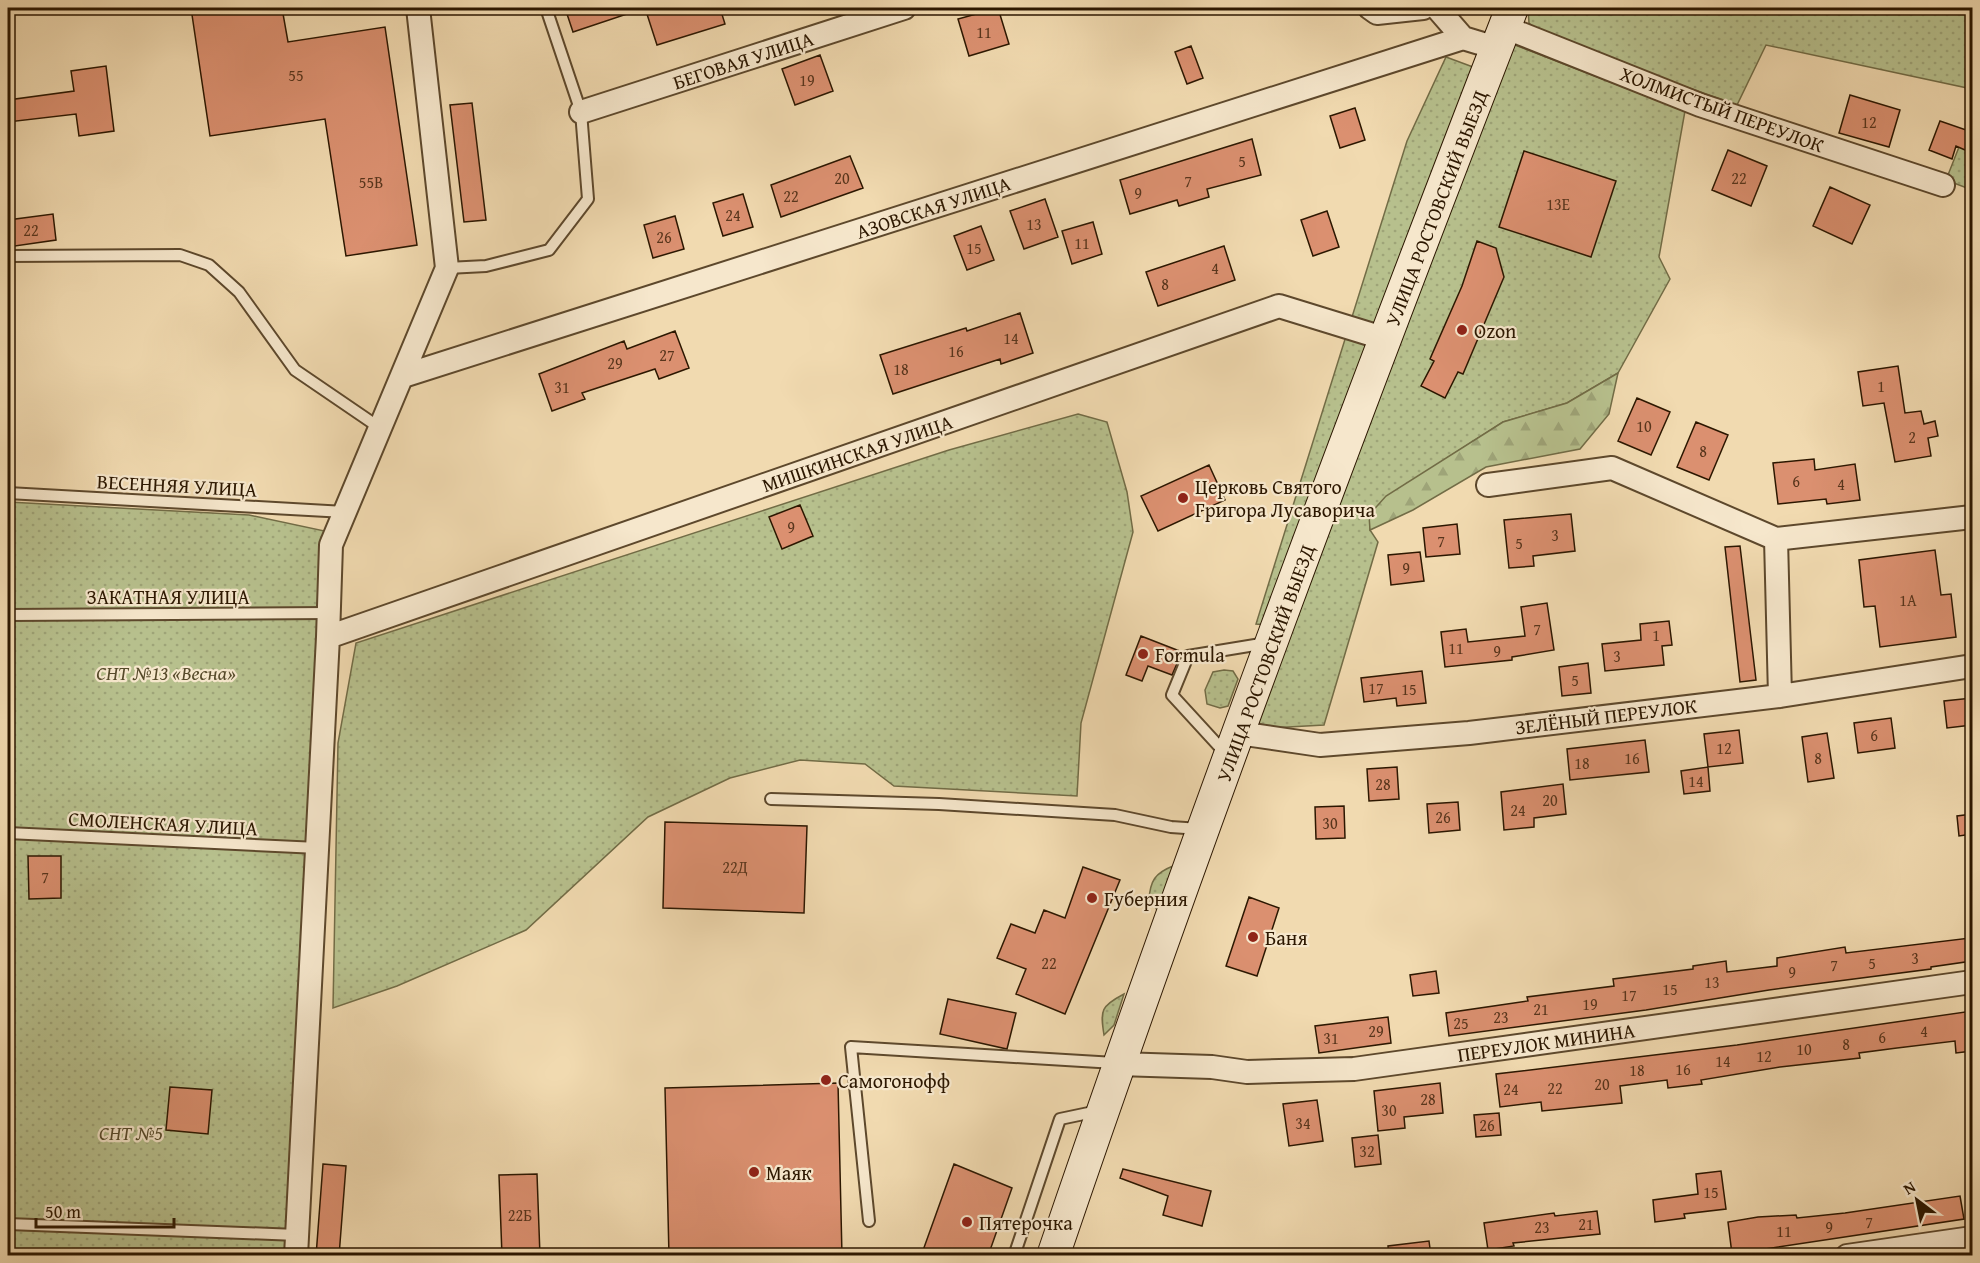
<svg xmlns="http://www.w3.org/2000/svg" width="1980" height="1263" viewBox="0 0 1980 1263" font-family="'Gentium Book Plus',serif">
<style>
.grass{fill:url(#grass-dots);stroke:#726c46;stroke-width:1.5}
.forest{fill:url(#forest-firs);stroke:#726c46;stroke-width:1.5}
.building{fill:#db9070;stroke:#2c1700;stroke-width:1.5}
.lines{fill:none;stroke-linecap:round;stroke-linejoin:round}
.lane-casing{stroke:#5d482c;stroke-width:14}
.street-casing{stroke:#5d482c;stroke-width:26}
.secondary-casing{stroke:#2c1700;stroke-width:34}
.lane{stroke:#f6e7cc;stroke-width:10}
.street{stroke:#f6e7cc;stroke-width:22}
.secondary{stroke:#f6e7cc;stroke-width:32}
.poi-dot{fill:#8f2418;stroke:#f6e7cc;stroke-width:2}
.labels{text-anchor:middle;dominant-baseline:central;stroke-width:4.5;stroke-linejoin:round;paint-order:stroke}
.number-label{font-size:16px;fill:#58351c}
.street-label{font-size:20px;fill:#2c1700;stroke:#f6e7cc}
.poi-label{font-size:20px;fill:#2c1700;stroke:#f6e7cc;text-anchor:start}
.park-label{font-size:20px;font-style:italic;fill:#564a2a;stroke:#f6e7cc}
</style>
<defs>
<pattern id="grass-dots" width="8" height="8" patternUnits="userSpaceOnUse" patternTransform="scale(1.5)"><rect width="8" height="8" fill="#b7c08d"/><path d="M2 2h.1M6 6h.1" fill="none" stroke="#9ea478" stroke-width="1.8" stroke-linecap="round"/></pattern>
<pattern id="forest-firs" width="22" height="20" patternUnits="userSpaceOnUse" patternTransform="scale(1.5)"><rect width="22" height="20" fill="#b7c08d"/><path d="M5 1l3.5 6h-7zM16 11l3.5 6h-7z" fill="#9ea478"/></pattern>
</defs>
<rect width="100%" height="100%" fill="#f1dab0"/>
<filter id="stains"><feTurbulence type="fractalNoise" baseFrequency=".00333" numOctaves="4"/><feColorMatrix values="0 0 0 0 .2 0 0 0 0 .09 0 0 0 0 .02 0 0 0 .5 -.17"/></filter>
<radialGradient id="worn" r=".72"><stop offset=".6" stop-color="#630" stop-opacity="0"/><stop offset="1" stop-color="#630" stop-opacity=".3"/></radialGradient>
<path class="grass" d="M1528 8H1972V89L1766 45 1737 105 1540 35 1529 23Z
M1515 45 1685 111 1659 257 1670 279 1618 373 1567 403 1503 422 1447 458 1370 515V530L1378 542 1324 725 1268 728 1252 719 1501 53Z
M1446 57 1473 67 1269 625 1256 624 1407 141Z
M1972 114V190L1946 180Z
M1078 414 1107 422 1127 492 1133 532 1081 723 1077 796 894 786 865 764 800 760 730 778 648 817 526 930 397 986 333 1008 338 743 356 643 949 450Z
M8 502 249 515 334 533 295 1255H8Z
M1224 670 1233 671 1238 679 1228 706 1220 708 1207 704 1205 690 1213 672Z
M1173 866 1158 911 1149 900C1150 881 1155 873 1173 866Z
M1124 994 1114 1025 1104 1035C1100 1010 1101 1006 1124 994Z"/>
<path class="forest" d="M1618 373 1609 414 1580 449 1486 467 1413 510 1370 530 1369 515 1386 496 1503 422 1567 403Z"/>
<path class="building" d="M191 8H282L288 42 385 27 417 245 346 256 325 119 210 136Z
M565 8H639V10L573 32Z
M645 8H720L725 24 657 45Z
M998 8 1009 44 969 56 958 19Z
M1191 46 1203 78 1187 84 1175 52Z
M820 55 833 91 795 105 782 69Z
M106 66 114 131 79 136 76 114 8 122V100L74 91 71 71Z
M1850 95 1900 110 1889 147 1839 133Z
M472 103 486 220 464 222 450 105Z
M1355 108 1365 140 1340 148 1330 116Z
M1940 121 1972 132V153L1956 146 1952 159 1929 150Z
M1252 139 1261 175 1207 189 1209 197 1179 206 1177 200 1130 214 1120 180Z
M1728 150 1767 166 1751 206 1712 190Z
M1524 151 1616 181 1591 257 1499 227Z
M850 156 863 188 781 217 771 185Z
M1830 187 1870 205 1852 244 1813 226Z
M743 194 753 227 723 236 713 203Z
M1045 199 1058 237 1024 249 1010 211Z
M1327 211 1339 247 1313 256 1301 220Z
M53 214 56 240 8 247V220Z
M675 216 684 249 653 258 644 225Z
M1093 222 1102 254 1072 264 1062 231Z
M981 226 994 260 967 270 954 236Z
M1477 241 1496 248 1504 277 1463 374 1458 372 1445 398 1421 386 1434 361 1430 359 1462 286Z
M1224 246 1235 280 1158 306 1146 272Z
M1020 313 1033 353 1001 364 1000 359 893 394 880 355 966 328 967 331Z
M675 331 689 368 659 379 655 369 582 393 585 399 552 411 539 374 624 341 627 349Z
M1898 366 1905 413 1921 411 1924 424 1935 421 1938 436 1928 438 1931 456 1895 462 1884 403 1863 406 1858 372Z
M1637 398 1670 412 1651 455 1618 441Z
M1696 422 1728 435 1709 480 1677 467Z
M1814 459 1815 470 1855 464 1860 500 1827 504 1826 499 1778 504 1773 463Z
M1209 465 1225 500 1158 531 1141 496Z
M800 505 813 536 782 549 769 517Z
M1571 514 1575 551 1533 556 1534 566 1509 568 1504 520Z
M1457 524 1460 554 1426 557 1423 528Z
M1740 546 1756 680 1740 682 1725 547Z
M1935 550 1941 595 1951 594 1956 637 1880 647 1875 606 1864 607 1859 560Z
M1420 552 1424 581 1391 585 1388 555Z
M1547 603 1554 650 1512 657V660L1445 667 1441 632 1466 629 1468 642 1525 636 1521 607Z
M1669 621 1672 645 1662 646 1664 665 1605 671 1602 644 1641 640 1640 624Z
M1141 636 1182 652 1172 675 1148 666 1142 681 1126 675Z
M1588 663 1591 693 1562 696 1559 667Z
M1422 671 1426 703 1397 706 1396 698 1364 702 1361 678Z
M1972 698V725L1947 728 1944 701Z
M1891 718 1895 748 1858 753 1854 723Z
M1739 730 1743 763 1708 767 1704 734Z
M1827 733 1834 778 1808 782 1802 737Z
M1645 740 1649 772 1570 780 1567 749Z
M1397 767 1399 799 1369 801 1367 769Z
M1708 767 1710 791 1684 794 1681 771Z
M1563 784 1566 814 1534 818V827L1504 830 1501 792Z
M1458 802 1460 830 1429 833 1427 804Z
M1344 806 1345 838 1316 839 1315 807Z
M1972 814V834L1959 836 1957 816Z
M665 822 807 826 804 913 663 908Z
M28 856H61V898L29 899Z
M1083 867 1120 880 1065 1014 1016 994 1026 969 997 958 1011 924 1035 933 1044 910 1065 918Z
M1249 897 1279 908 1257 976 1226 966Z
M1970 938 1972 961 1931 967V969L1769 990 1646 1010 1449 1036 1446 1013 1528 1001 1527 997 1614 986 1613 979 1693 969V966L1726 961 1727 972 1777 966V958L1845 947 1846 953Z
M1436 971 1439 993 1413 996 1410 975Z
M948 999 1016 1013 1007 1049 940 1034Z
M1972 1011V1051L1956 1053 1955 1041 1897 1048 1859 1053 1860 1058 1780 1067 1701 1080 1702 1084 1668 1088 1667 1080 1620 1086 1622 1103 1542 1111 1541 1102 1500 1107 1496 1074 1737 1045Z
M1388 1017 1391 1043 1319 1053 1315 1026Z
M838 1083 842 1256H669L665 1088Z
M1440 1083 1443 1113 1404 1117 1405 1128 1378 1131 1374 1091Z
M170 1087 212 1090 208 1134 166 1130Z
M1317 1100 1323 1141 1289 1146 1283 1104Z
M1499 1113 1501 1135 1476 1137 1474 1115Z
M1378 1135 1381 1164 1355 1167 1352 1138Z
M323 1164 346 1166 339 1256H316Z
M954 1164 1012 1188 988 1256H921Z
M1123 1169 1211 1191 1202 1226 1163 1215 1168 1196 1120 1178Z
M1721 1171 1726 1209 1684 1214 1685 1218 1655 1222 1653 1200 1698 1194 1696 1174Z
M537 1174 540 1256H502L499 1175Z
M1960 1196 1964 1219 1732 1254 1728 1222 1758 1217 1796 1215 1797 1218 1845 1213Z
M1597 1211 1600 1234 1513 1243 1514 1246 1488 1250 1484 1223 1554 1213 1555 1216Z
M1429 1241 1431 1256H1389L1388 1246Z"/>
<g class="lines">
<defs>
<path id="lane" d="M8 256 180 255 209 265 239 292 295 370 380 428
M447 268 486 266 549 250 588 199 581 112 546 8
M8 493 345 512
M8 615 329 613
M1227 755 1172 695 1188 656 1267 643
M771 799 939 804 1115 815 1171 827 1200 829
M8 833 318 848
M869 1221 851 1047 1115 1063
M8 1224 297 1235
M1014 1256 1060 1119 1098 1111"/>
<path id="street" d="M1370 8 1377 13 1423 8
M1437 8 1463 38 1496 48
M1504 27 1700 105 1943 185
M581 112 904 8
M403 376 1463 38
M1488 485 1612 468 1776 539 1972 517
M1776 539 1780 696
M328 637 1279 306 1386 339
M1238 733 1320 745 1469 733 1780 696 1972 666
M1119 1064 1212 1067 1247 1072 1354 1069 1972 982
M296 1256 328 637 331 545 447 268 418 8
M1847 1256 1972 1238"/>
<path id="secondary" d="M1053 1256C1196 836 1352 421 1512 8"/>
</defs>
<use href="#lane" class="lane-casing"/>
<use href="#street" class="street-casing"/>
<use href="#secondary" class="secondary-casing"/>
<use href="#lane" class="lane"/>
<use href="#street" class="street"/>
<use href="#secondary" class="secondary"/>
</g>
<g class="poi-dot">
<circle cx="1462" cy="330" r="6"/>
<circle cx="1183" cy="498" r="6"/>
<circle cx="1143" cy="654" r="6"/>
<circle cx="1092" cy="898" r="6"/>
<circle cx="1253" cy="937" r="6"/>
<circle cx="826" cy="1080" r="6"/>
<circle cx="754" cy="1172" r="6"/>
<circle cx="967" cy="1222" r="6"/>
</g>
<g class="labels">
<g class="number-label">
<text x="984" y="32">11</text>
<text x="296" y="75">55</text>
<text x="807" y="80">19</text>
<text x="1869" y="122">12</text>
<text x="1242" y="161">5</text>
<text x="842" y="178">20</text>
<text x="1739" y="178">22</text>
<text x="1188" y="181">7</text>
<text x="371" y="182">55В</text>
<text x="1138" y="193">9</text>
<text x="791" y="196">22</text>
<text x="1558" y="204">13Е</text>
<text x="733" y="215">24</text>
<text x="1034" y="224">13</text>
<text x="31" y="230">22</text>
<text x="664" y="237">26</text>
<text x="1082" y="243">11</text>
<text x="974" y="248">15</text>
<text x="1215" y="268">4</text>
<text x="1165" y="284">8</text>
<text x="1011" y="338">14</text>
<text x="956" y="351">16</text>
<text x="667" y="355">27</text>
<text x="615" y="363">29</text>
<text x="901" y="369">18</text>
<text x="1881" y="386">1</text>
<text x="562" y="387">31</text>
<text x="1644" y="426">10</text>
<text x="1912" y="437">2</text>
<text x="1703" y="451">8</text>
<text x="1796" y="481">6</text>
<text x="1841" y="484">4</text>
<text x="791" y="527">9</text>
<text x="1555" y="535">3</text>
<text x="1441" y="541">7</text>
<text x="1519" y="543">5</text>
<text x="1406" y="568">9</text>
<text x="1908" y="600">1А</text>
<text x="1537" y="629">7</text>
<text x="1656" y="635">1</text>
<text x="1456" y="648">11</text>
<text x="1497" y="651">9</text>
<text x="1617" y="656">3</text>
<text x="1575" y="680">5</text>
<text x="1376" y="688">17</text>
<text x="1409" y="689">15</text>
<text x="1874" y="735">6</text>
<text x="1724" y="748">12</text>
<text x="1632" y="758">16</text>
<text x="1818" y="758">8</text>
<text x="1582" y="763">18</text>
<text x="1696" y="781">14</text>
<text x="1383" y="784">28</text>
<text x="1550" y="800">20</text>
<text x="1518" y="810">24</text>
<text x="1443" y="817">26</text>
<text x="1330" y="823">30</text>
<text x="735" y="867">22Д</text>
<text x="45" y="877">7</text>
<text x="1915" y="958">3</text>
<text x="1049" y="963">22</text>
<text x="1872" y="963">5</text>
<text x="1834" y="965">7</text>
<text x="1792" y="972">9</text>
<text x="1712" y="982">13</text>
<text x="1670" y="989">15</text>
<text x="1629" y="995">17</text>
<text x="1590" y="1004">19</text>
<text x="1541" y="1009">21</text>
<text x="1501" y="1017">23</text>
<text x="1461" y="1023">25</text>
<text x="1376" y="1031">29</text>
<text x="1924" y="1031">4</text>
<text x="1882" y="1037">6</text>
<text x="1331" y="1038">31</text>
<text x="1846" y="1044">8</text>
<text x="1804" y="1049">10</text>
<text x="1764" y="1056">12</text>
<text x="1723" y="1061">14</text>
<text x="1683" y="1069">16</text>
<text x="1637" y="1070">18</text>
<text x="1602" y="1084">20</text>
<text x="1555" y="1088">22</text>
<text x="1511" y="1089">24</text>
<text x="1428" y="1099">28</text>
<text x="1389" y="1110">30</text>
<text x="1303" y="1123">34</text>
<text x="1487" y="1125">26</text>
<text x="1367" y="1151">32</text>
<text x="1711" y="1192">15</text>
<text x="520" y="1215">22Б</text>
<text x="1869" y="1222">7</text>
<text x="1586" y="1224">21</text>
<text x="1542" y="1227">23</text>
<text x="1829" y="1227">9</text>
<text x="1784" y="1231">11</text>
</g>
<g class="street-label">
<text transform="translate(743 60) rotate(-18)">БЕГОВАЯ УЛИЦА</text>
<text transform="translate(1722 109) rotate(20)">ХОЛМИСТЫЙ ПЕРЕУЛОК</text>
<text transform="translate(933 207) rotate(-18)">АЗОВСКАЯ УЛИЦА</text>
<text transform="translate(1436 208) rotate(-69)">УЛИЦА РОСТОВСКИЙ ВЫЕЗД</text>
<text transform="translate(857 453) rotate(-19)">МИШКИНСКАЯ УЛИЦА</text>
<text transform="translate(177 485) rotate(3)">ВЕСЕННЯЯ УЛИЦА</text>
<text x="168" y="596">ЗАКАТНАЯ УЛИЦА</text>
<text transform="translate(1265 663) rotate(-70)">УЛИЦА РОСТОВСКИЙ ВЫЕЗД</text>
<text transform="translate(1606 716) rotate(-7)">ЗЕЛЁНЫЙ ПЕРЕУЛОК</text>
<text transform="translate(163 823) rotate(3)">СМОЛЕНСКАЯ УЛИЦА</text>
<text transform="translate(1546 1042) rotate(-8)">ПЕРЕУЛОК МИНИНА</text>
</g>
<g class="poi-label">
<text x="1474" y="330">Ozon</text>
<text x="1195" y="486">Церковь Святого<tspan x="1195" dy="23">Григора Лусаворича</tspan></text>
<text x="1155" y="654">Formula</text>
<text x="1104" y="898">Губерния</text>
<text x="1265" y="937">Баня</text>
<text x="838" y="1080">Самогонофф</text>
<text x="766" y="1172">Маяк</text>
<text x="979" y="1222">Пятерочка</text>
</g>
<g class="park-label">
<text x="166" y="672">СНТ №13 «Весна»</text>
<text x="131" y="1132">СНТ №5</text>
</g>
</g>
<rect width="1980" height="1263" fill="none" stroke="#f1dab0" stroke-width="30"/>
<rect x="9" y="9" width="1962" height="1245" fill="none" stroke="#2c1700" stroke-width="3"/>
<rect x="15" y="15" width="1950" height="1233" fill="none" stroke="#2c1700" stroke-width="1.5"/>
<g transform="translate(1917 1200) rotate(328)" stroke="#f6e7cc" stroke-width="4.5" paint-order="stroke">
<path d="M0-4.5L10 22L0 15L-10 22Z" fill="#2c1700"/>
<text y="-9" font-size="16" font-weight="bold" text-anchor="middle" fill="#2c1700">N</text>
</g>
<path d="M36 1218v9h138v-9" fill="none" stroke="#2c1700" stroke-width="3"/>
<text x="45" y="1218" font-size="18" fill="#2c1700" stroke="#f6e7cc" stroke-width="4.5" paint-order="stroke">50 m</text>
<rect width="100%" height="100%" filter="url(#stains)"/>
<rect width="100%" height="100%" fill="url(#worn)"/>
</svg>
